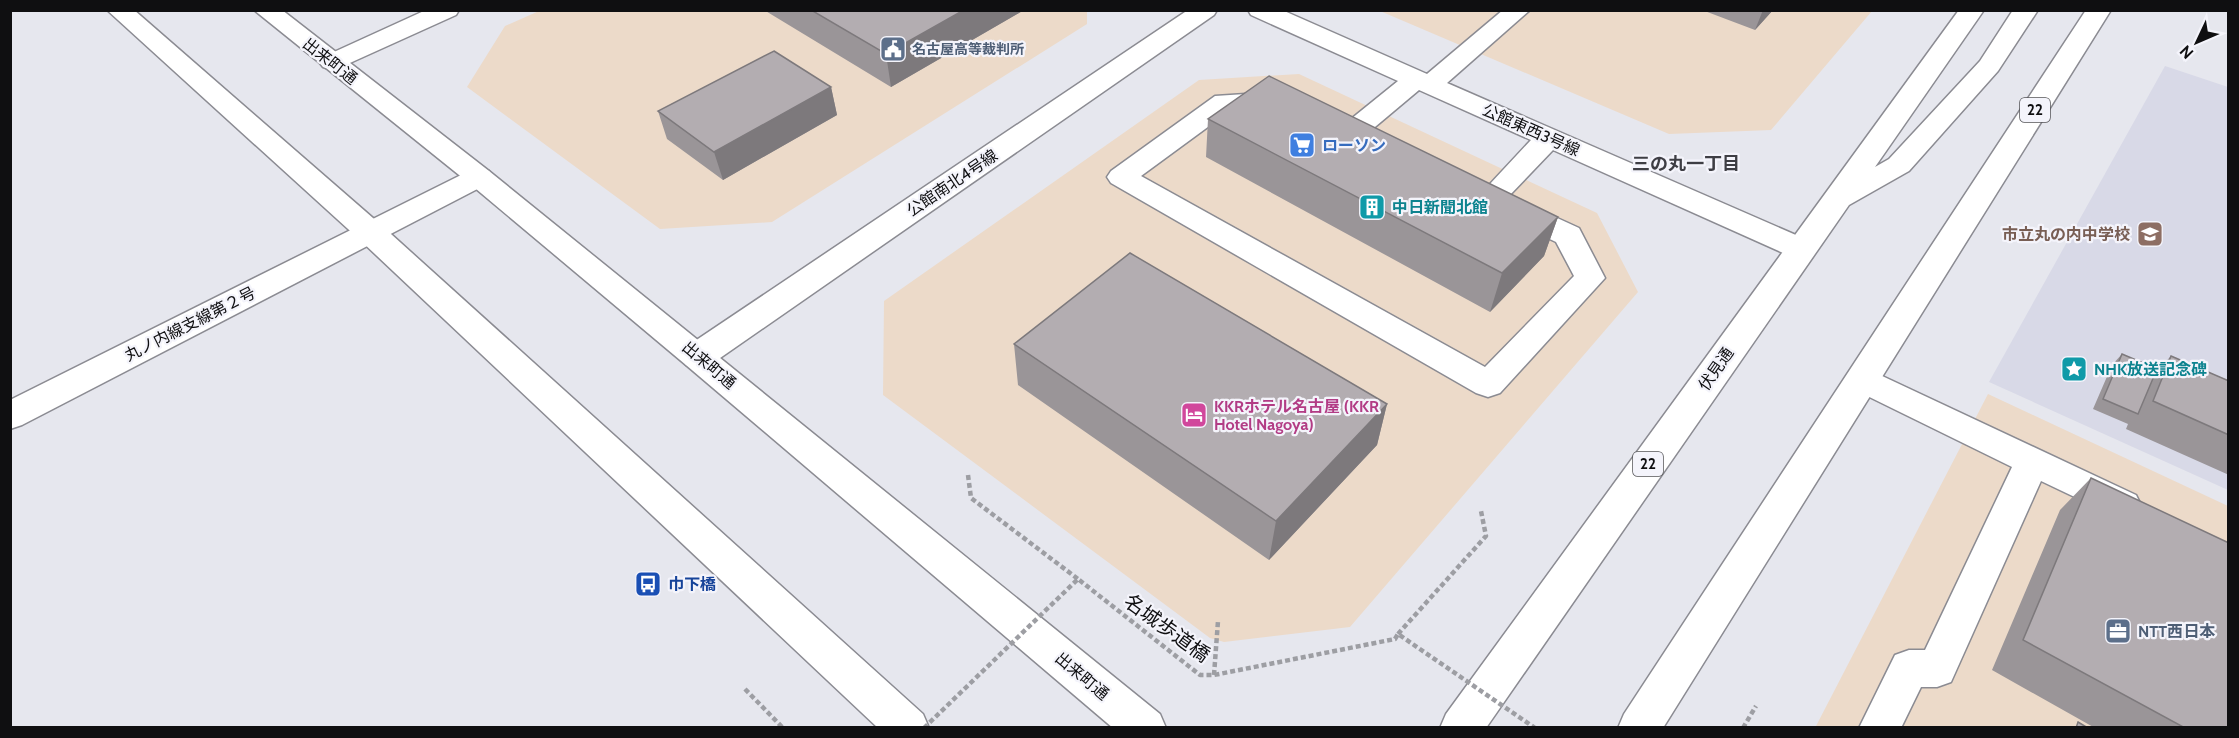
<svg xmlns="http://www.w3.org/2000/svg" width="2239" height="738" viewBox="0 0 2239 738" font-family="Cabin,'Noto Sans JP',sans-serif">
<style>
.commercial{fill:#ecdac9}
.built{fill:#d8d9e7}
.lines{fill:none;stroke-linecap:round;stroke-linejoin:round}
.minor-casing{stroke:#8b8b92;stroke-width:3}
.major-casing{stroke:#8b8b92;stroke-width:3}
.highway-casing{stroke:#8b8b92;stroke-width:3}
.path{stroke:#9d9ea3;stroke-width:4.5;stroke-dasharray:5 3;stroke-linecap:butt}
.minor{fill:#fff;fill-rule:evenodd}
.major{fill:#fff;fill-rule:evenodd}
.highway{fill:#fff;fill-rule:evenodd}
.path-bridge{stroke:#9d9ea3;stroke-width:4.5;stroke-dasharray:5 3;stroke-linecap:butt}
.wall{fill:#9a9598}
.shaded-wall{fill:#7d797c}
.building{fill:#b3adb1;stroke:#7d797c;stroke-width:1.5}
.labels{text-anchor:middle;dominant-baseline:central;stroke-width:4.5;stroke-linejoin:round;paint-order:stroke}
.far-service-label{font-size:14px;font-weight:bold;fill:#4e5e75;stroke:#f4f4fb;text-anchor:start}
.shield{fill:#f4f4fb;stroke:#545457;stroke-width:1.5}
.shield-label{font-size:15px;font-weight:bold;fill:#0f0f11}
.street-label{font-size:16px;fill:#0f0f11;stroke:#f4f4fb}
.shop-label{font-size:16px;font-weight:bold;fill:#366cbe;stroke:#f4f4fb;text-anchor:start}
.culture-label{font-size:16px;font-weight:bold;fill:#0d838f;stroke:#f4f4fb;text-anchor:start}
.education-label{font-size:16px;font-weight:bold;fill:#785e54;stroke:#f4f4fb;text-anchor:end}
.hotel-label{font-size:16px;font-weight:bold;fill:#b23c85;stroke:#f4f4fb;text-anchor:start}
.transit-label{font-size:16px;font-weight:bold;fill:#164399;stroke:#f4f4fb;text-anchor:start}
.service-label{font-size:16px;font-weight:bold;fill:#4e5e75;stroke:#f4f4fb;text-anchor:start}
.neighbourhood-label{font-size:18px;font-weight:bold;fill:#3e3e44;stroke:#f4f4fb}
.near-street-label{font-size:20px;fill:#0f0f11;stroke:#f4f4fb}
</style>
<rect width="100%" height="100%" fill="#e6e7ee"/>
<path class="commercial" d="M539 11H1087V24L772 222 660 229 467 87 505 26Z
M1380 11H1872L1771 130 1669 134Z
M1299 74 1597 213 1638 292 1350 627 1224 642 1210 638 883 395 884 301 1199 80Z
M1988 394 2228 506V727L1815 728Z"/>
<path class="built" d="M2165 66 2228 87V490L1989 382Z"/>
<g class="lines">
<defs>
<path id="minor" d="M426 10H459L456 15 341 67 332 70 323 67 319 62 323 57Z
M1188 10H1217L1214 15 710 365 698 368 686 365 682 356 686 347Z
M1248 10H1282L1427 74 1503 10H1530L1447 83 1812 242 1816 249 1812 256 1801 259 1790 256 1553 150 1509 196 1579 228 1605 278 1500 393 1488 397 1476 393 1111 183 1107 177 1111 171 1215 96 1277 92 1286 94 1290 100 1286 106 1231 110 1141 176 1485 367 1574 276 1556 242 1480 206 1476 199 1531 140 1419 90 1363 137C1347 141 1321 131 1312 117L1315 111 1325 109 1351 119 1398 81 1251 15Z
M479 168 489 171 493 177 489 183 22 425 10 429V400L469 171Z
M1863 367 2136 495 2141 505 2136 515 2123 520 2041 481 1951 682 1937 687H1921L1901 728H1859L1895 655 1909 650H1925L2012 467 1851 388 1846 379 1851 370Z"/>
<path id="major" d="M107 10H134L381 225 923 714 929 728H878L359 239Z
M254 10H282L489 171 1160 714 1166 728H1113L686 365 469 183Z"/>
<path id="highway" d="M1959 10H1984L1875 167 1889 159 1980 61 2013 10H2038L1998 71 1909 171 1849 205 1486 728H1440L1446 714Z
M2086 10H2111L1663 728H1618L1624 714Z"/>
</defs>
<use href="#minor" class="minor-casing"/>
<use href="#major" class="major-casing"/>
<use href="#highway" class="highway-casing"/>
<path class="path" d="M968 475 971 498 1078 579
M1398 634 1486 536 1481 511
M1214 675 1218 621
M745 689 783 728
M1743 728 1756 706"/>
<use href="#minor" class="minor"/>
<use href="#major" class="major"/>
<use href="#highway" class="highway"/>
<path class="path-bridge" d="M924 728 1078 579 1200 675H1214L1395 639 1398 634 1535 728"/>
</g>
<path class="wall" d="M764 10H1024L891 87Z
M1702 10H1773L1755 30Z
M831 87 837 115 723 180 667 139 658 111Z
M1208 119 1558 217 1544 256 1490 312 1206 157Z
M1014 344 1387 404 1377 445 1269 560 1018 385Z
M2122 354 2155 373 2171 356 2229 381V475L2126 429 2128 424 2093 409 2112 365Z
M2091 478 2229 728H2095L1992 670 2060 510Z"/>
<path class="shaded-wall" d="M964 10H1024L891 87 886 54Z
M1763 10H1773L1755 30Z
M831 87 837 115 723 180 714 152Z
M1558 217 1544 256 1490 312 1502 273Z
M1387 404 1377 445 1269 560 1276 521Z"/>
<path class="building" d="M811 10H964L886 54Z
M774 51 831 87 714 152 658 111Z
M1269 76 1558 217 1502 273 1208 119Z
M1130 253 1387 404 1276 521 1014 344Z
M2122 354 2157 369 2138 414 2103 399Z
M2171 356 2229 381V435L2153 401Z
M2091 478 2229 543V728H2185L2023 640Z
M2078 722 2088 728H2076Z"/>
<defs>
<symbol id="civic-square" viewBox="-11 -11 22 22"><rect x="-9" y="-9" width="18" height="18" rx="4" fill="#5c6f8a" stroke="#f4f4fb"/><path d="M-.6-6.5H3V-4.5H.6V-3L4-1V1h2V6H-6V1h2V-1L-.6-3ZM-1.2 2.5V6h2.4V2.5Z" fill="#fff"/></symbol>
<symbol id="supermarket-square" viewBox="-11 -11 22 22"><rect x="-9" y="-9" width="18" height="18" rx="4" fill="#3f7fe0" stroke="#f4f4fb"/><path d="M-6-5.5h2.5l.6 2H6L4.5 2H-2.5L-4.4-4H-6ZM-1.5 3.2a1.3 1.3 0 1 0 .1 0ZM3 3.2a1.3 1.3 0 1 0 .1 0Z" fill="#fff"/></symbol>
<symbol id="building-square" viewBox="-11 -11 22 22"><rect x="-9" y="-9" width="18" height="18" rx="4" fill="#0f9aa8" stroke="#f4f4fb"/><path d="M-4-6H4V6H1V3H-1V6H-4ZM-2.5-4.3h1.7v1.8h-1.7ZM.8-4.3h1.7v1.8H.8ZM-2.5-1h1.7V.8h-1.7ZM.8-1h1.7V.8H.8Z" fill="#fff"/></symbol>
<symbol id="school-square" viewBox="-11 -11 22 22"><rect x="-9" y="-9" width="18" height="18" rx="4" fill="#8d6e63" stroke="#f4f4fb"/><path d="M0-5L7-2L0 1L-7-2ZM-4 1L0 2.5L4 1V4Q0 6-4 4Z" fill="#fff"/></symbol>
<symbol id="sight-square" viewBox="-11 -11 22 22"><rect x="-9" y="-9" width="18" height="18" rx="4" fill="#0f9aa8" stroke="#f4f4fb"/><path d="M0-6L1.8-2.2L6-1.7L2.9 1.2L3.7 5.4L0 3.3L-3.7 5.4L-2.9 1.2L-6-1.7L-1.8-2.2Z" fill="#fff"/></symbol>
<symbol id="hotel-square" viewBox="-11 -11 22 22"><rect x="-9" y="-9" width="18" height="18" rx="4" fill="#d1479c" stroke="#f4f4fb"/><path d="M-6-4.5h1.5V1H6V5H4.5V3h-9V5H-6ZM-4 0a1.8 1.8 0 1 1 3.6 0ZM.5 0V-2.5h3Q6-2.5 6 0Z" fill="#fff"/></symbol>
<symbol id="bus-square" viewBox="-11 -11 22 22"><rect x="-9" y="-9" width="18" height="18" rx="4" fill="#1a4fb4" stroke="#f4f4fb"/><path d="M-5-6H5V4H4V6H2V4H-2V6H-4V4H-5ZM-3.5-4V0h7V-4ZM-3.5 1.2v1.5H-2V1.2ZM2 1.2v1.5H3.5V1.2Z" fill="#fff"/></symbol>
<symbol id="office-square" viewBox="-11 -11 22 22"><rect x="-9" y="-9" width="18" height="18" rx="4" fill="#5c6f8a" stroke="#f4f4fb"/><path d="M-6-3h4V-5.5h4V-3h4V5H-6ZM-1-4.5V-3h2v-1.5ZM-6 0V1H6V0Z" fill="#fff"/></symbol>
</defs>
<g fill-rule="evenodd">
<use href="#civic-square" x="878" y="34" width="30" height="30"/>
<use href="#supermarket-square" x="1287" y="130" width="30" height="30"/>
<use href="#building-square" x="1357" y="192" width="30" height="30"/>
<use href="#school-square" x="2135" y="219" width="30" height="30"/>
<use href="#sight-square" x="2059" y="354" width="30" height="30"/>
<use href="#hotel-square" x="1179" y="400" width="30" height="30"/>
<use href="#bus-square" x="633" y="569" width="30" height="30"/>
<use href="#office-square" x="2103" y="616" width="30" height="30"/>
</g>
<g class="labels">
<g class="far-service-label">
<text x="912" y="49">名古屋高等裁判所</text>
</g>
<g class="shield">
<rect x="2020" y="98" width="30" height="24" rx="4.5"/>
<rect x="1633" y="452" width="30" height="24" rx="4.5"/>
</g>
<g class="shield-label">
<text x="2035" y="110">22</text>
<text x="1648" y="464">22</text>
</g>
<g class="street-label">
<text transform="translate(330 61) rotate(38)">出来町通</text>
<text transform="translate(1531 130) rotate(24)">公館東西3号線</text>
<text transform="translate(952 183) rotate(-34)">公館南北4号線</text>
<text transform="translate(190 324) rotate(-27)">丸ノ内線支線第２号</text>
<text transform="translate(709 365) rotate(40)">出来町通</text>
<text transform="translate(1716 369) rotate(-55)">伏見通</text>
<text transform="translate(1082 676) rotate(40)">出来町通</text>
</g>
<g class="shop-label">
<text x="1322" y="145">ローソン</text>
</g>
<g class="culture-label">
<text x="1392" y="207">中日新聞北館</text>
<text x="2094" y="369">NHK放送記念碑</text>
</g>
<g class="education-label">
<text x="2130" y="234">市立丸の内中学校</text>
</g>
<g class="hotel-label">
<text x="1214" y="406">KKRホテル名古屋 (KKR<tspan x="1214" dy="18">Hotel Nagoya)</tspan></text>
</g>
<g class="transit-label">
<text x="668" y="584">巾下橋</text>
</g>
<g class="service-label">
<text x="2138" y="631">NTT西日本</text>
</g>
<g class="neighbourhood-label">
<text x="1686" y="164">三の丸一丁目</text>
</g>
<g class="near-street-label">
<text transform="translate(1167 628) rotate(36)">名城歩道橋</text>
</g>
</g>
<rect width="2239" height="738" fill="none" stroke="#0f0f11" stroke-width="24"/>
<g transform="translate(2197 42) rotate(226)" stroke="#f4f4fb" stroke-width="4.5" paint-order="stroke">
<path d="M0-4.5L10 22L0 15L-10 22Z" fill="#0f0f11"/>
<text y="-9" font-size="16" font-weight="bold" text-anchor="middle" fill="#0f0f11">N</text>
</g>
</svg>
